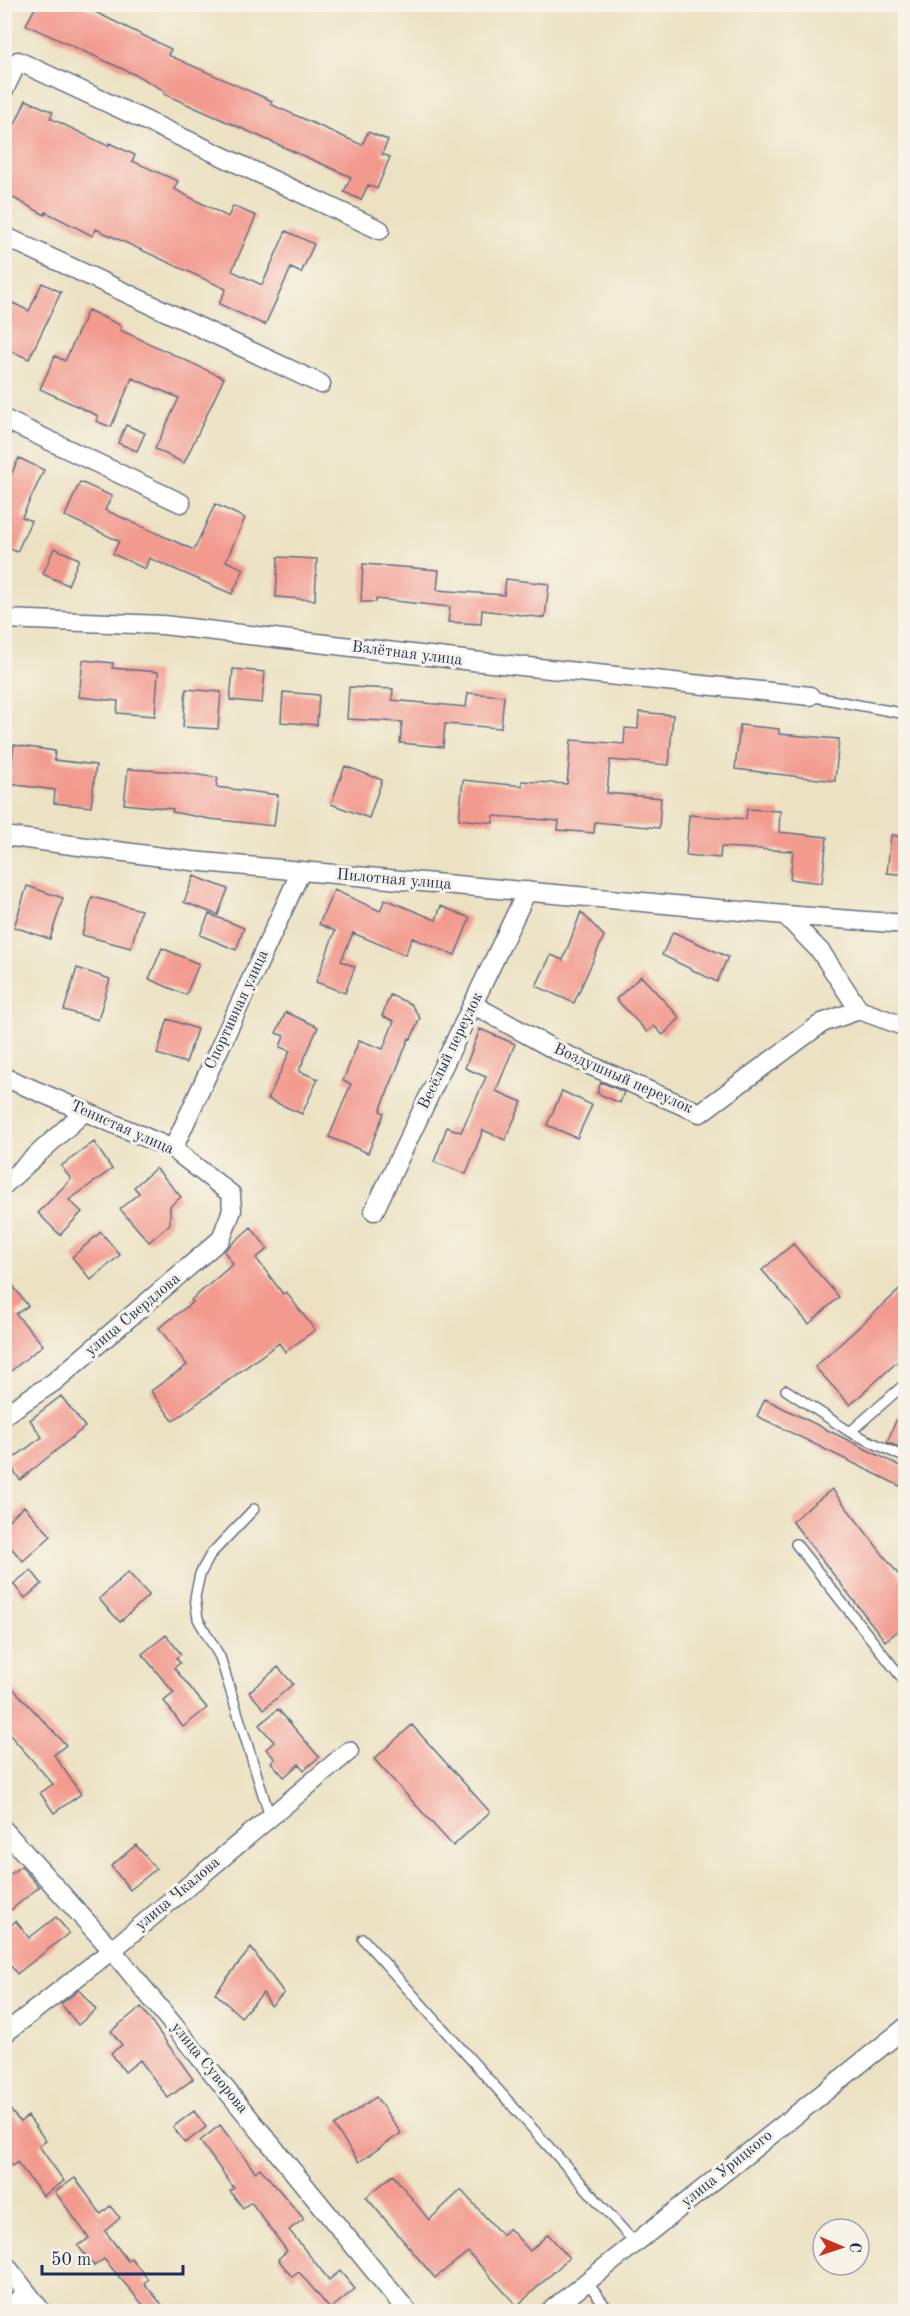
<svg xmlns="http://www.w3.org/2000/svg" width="910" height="2316" viewBox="0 0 910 2316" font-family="'Old Standard TT',serif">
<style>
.building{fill:#f39a8e}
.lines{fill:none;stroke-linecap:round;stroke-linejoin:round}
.lane-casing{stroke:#646e81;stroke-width:12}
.street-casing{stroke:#646e81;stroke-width:21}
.lane{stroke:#fff;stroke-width:9}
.street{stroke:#fff;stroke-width:18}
.labels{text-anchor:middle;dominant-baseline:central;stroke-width:6;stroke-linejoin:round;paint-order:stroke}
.street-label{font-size:16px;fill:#1b2f5e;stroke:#f7f3e8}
</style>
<rect width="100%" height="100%" fill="#f7f3e8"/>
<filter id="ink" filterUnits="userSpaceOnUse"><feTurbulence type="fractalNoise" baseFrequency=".0167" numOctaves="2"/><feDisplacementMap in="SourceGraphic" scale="12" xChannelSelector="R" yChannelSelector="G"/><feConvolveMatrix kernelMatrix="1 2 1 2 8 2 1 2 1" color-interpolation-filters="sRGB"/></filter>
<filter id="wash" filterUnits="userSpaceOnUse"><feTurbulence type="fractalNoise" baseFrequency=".008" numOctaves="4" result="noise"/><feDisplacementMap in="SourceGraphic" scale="24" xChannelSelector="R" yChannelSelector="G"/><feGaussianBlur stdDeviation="1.35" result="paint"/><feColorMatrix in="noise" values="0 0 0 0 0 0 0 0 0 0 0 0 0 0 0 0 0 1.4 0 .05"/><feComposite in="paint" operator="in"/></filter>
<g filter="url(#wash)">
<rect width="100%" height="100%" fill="#ece2c3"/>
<g id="blocks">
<path class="building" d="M37 4H79L171 49 168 55 272 101 270 104 362 145 368 132 388 140 382 154 390 157 377 189 368 185 361 200 344 192 351 177 164 94 165 91 138 76 26 25Z
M26 100 53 112 50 118 108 146 109 143 135 155 132 161 178 181 174 189 228 217 233 206 256 216 232 271 262 285 286 231 314 244 301 273 291 268 265 325 219 304 226 289 96 229 93 236 46 212 45 215 4 193V148Z
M42 283 61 292 29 359 4 348V322L13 303 29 311Z
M88 310 122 326 120 330 224 378 184 463 155 449 179 398 132 378 111 427 96 421 98 416 40 389 55 356 65 361Z
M126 425 145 433 137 451 118 443Z
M19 458 44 470 22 517 31 521 17 552 4 546V489Z
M80 482 112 496 105 510 194 550 215 504 245 518 226 561 244 569 232 594 149 558 145 569 113 554 119 541 65 516Z
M54 548 79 559 68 585 43 574Z
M278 557 317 559 315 600 276 597Z
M363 564 439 570 437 590 504 595 506 579 549 584 545 618 482 610 481 624 448 622 450 607 376 599V602H361Z
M83 660 113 663 112 668 158 672 155 716 117 713 118 701 79 697Z
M233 669 265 672 262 703 230 700Z
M349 687 393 689 392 700 466 707 468 693 504 696 501 728 445 724 443 747 400 743 402 722 347 719Z
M186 689 221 692 218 729 183 727Z
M283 692 319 695 317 725 281 722Z
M639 712 673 715 669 765 610 760 607 793 661 798 659 828 595 822 594 833 558 830 559 821 494 816 493 823 459 819 463 780 522 786V781L567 784 571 740 624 744 625 728 638 729Z
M740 725 779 729V734L839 739 835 781 735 769Z
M14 745 55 751 54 760 96 765 91 807 54 803 55 790 9 784Z
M345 766 382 780 369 818 331 804Z
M128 769 180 772 218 778 216 787 278 795 274 826 210 819 172 812 173 809 124 804Z
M747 809 780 811 779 832 827 837 822 883 790 879 793 851 721 847 720 858 686 855 689 815 746 819Z
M891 835 906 837V875L887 873Z
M194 876 228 889 218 915 184 902Z
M27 886 63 898 50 939 14 927Z
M334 890 380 911 385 899 436 920 441 906 470 918 455 955 412 938 405 955 353 933 341 961 355 967 345 993 316 982 335 931 319 924Z
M92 897 141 910 131 948 82 935Z
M581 912 604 936 574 1003 536 986 551 955 563 960Z
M209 914 244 928 236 950 200 935Z
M673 932 728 957 717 982 662 955Z
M162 948 199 964 186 995 149 979Z
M77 968 110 979 98 1020 64 1010Z
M641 976 680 1018 663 1035 654 1026 647 1032 616 999Z
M390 995 411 1004 420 1018 411 1039 409 1038 380 1111 384 1113 368 1153 329 1137 351 1084 343 1081 359 1040 383 1049 394 1021 382 1016Z
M286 1012 318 1027 299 1071 318 1079 302 1114 268 1099 290 1051 280 1047 284 1036 276 1033Z
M168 1019 197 1029 186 1063 157 1054Z
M480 1029 515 1044 496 1091 522 1102 505 1140 483 1130 466 1174 434 1162 447 1127 461 1132 486 1077 465 1068Z
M601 1082 624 1092 620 1103 597 1093Z
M562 1091 592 1105 577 1138 547 1125Z
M94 1142 112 1169 69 1200 82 1212 60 1235 38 1213 71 1179 61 1166Z
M156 1168 181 1197 170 1206V1224L149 1242 120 1209 139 1193 134 1187Z
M251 1227 268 1249 256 1258 283 1294 286 1292 315 1330 285 1352 279 1343 173 1421 151 1391 187 1365 159 1328 193 1302 191 1300 233 1264 224 1251Z
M101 1232 120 1255 91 1280 72 1257Z
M793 1244 839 1297 809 1324 762 1270Z
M4 1274 28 1306 16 1314 43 1345 11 1371 4 1363Z
M906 1284V1354L850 1405 815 1367Z
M61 1396 85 1427 20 1480 8 1462 42 1437 30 1420Z
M906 1397V1450L887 1442Z
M765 1399 906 1469V1489L757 1416Z
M832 1489 906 1584V1625L885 1641 792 1521Z
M24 1506 51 1536 23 1561 4 1540V1524Z
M31 1570 42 1584 25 1598 13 1584Z
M128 1572 149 1595 120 1622 99 1599Z
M166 1635 181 1654 176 1658 180 1663 174 1668 207 1708 183 1727 164 1701 174 1693 142 1654Z
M278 1667 293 1684 264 1709 249 1692Z
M4 1679 66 1745 54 1755 81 1794 54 1813 40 1793 53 1784 4 1728Z
M278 1709 319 1757 304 1770 299 1764 284 1777 271 1762 275 1759 266 1749 274 1742 259 1725Z
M412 1725 490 1812 453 1846 374 1759Z
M136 1845 156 1869 130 1890 111 1866Z
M21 1866 39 1887 11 1910 4 1902V1879Z
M56 1917 69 1933 17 1974 4 1957V1930L16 1921 29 1938Z
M251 1948 284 1993 271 2006 263 1993 241 2017 215 1993Z
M79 1990 96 2010 78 2025 61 2004Z
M141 2007 193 2079 168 2098 140 2060 125 2072 111 2053 122 2045 111 2031Z
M376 2097 401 2133 359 2162 334 2126Z
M4 2102 20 2122 28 2116 46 2141 39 2146 64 2181 43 2196 17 2162 12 2166 4 2155Z
M194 2111 206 2127 185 2143 173 2127Z
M220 2125 255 2172 260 2168 304 2219 289 2230 329 2280 340 2271 355 2289 330 2309 299 2272 292 2277 278 2259 287 2251 251 2202 243 2208 230 2191 234 2188 200 2141Z
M393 2175 429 2220 461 2190 502 2235 509 2228 530 2251 548 2234 569 2258 517 2306 468 2252 435 2278 366 2197Z
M75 2178 101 2214 110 2206 120 2218 105 2231 128 2261 131 2258 148 2279 144 2283 168 2312H149L104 2259 94 2266 78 2246 89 2238 55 2192Z"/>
</g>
</g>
<g filter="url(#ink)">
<use href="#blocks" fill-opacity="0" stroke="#646e81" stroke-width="1.5"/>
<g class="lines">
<defs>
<path id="lane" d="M810 696 906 714
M906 1383 850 1432 906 1458
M786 1390 850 1432
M254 1509 211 1554 200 1574 195 1597 198 1619 220 1657 270 1817
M796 1544 906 1683
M363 1939 635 2243
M587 2282 610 2312"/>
<path id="street" d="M4 90 18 61 380 230
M4 236 321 384
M4 419 181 503
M4 619 163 625 472 661 810 696
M4 836 192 861 785 915 821 952 859 1010 906 1027
M785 915 906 924
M474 1005 555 1050 700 1113 822 1023 859 1010
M4 1077 173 1149 231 1194 232 1210 221 1239 54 1382 4 1415
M173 1149 301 871
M4 1185 85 1111
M374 1211 527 891
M4 1830 112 1950 408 2312
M4 2034 112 1950 349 1751
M4 2263 42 2312
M5 2312 18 2300 32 2299
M549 2312 906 2027"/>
</defs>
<use href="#lane" class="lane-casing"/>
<use href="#street" class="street-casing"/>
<use href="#lane" class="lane"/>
<use href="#street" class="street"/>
</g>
</g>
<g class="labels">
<g class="street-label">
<text transform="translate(407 654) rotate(7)">Взлётная улица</text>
<text transform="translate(394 880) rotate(5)">Пилотная улица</text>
<text transform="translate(237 1010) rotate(-65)">Спортивная улица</text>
<text transform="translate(451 1051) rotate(-64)">Весёлый переулок</text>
<text transform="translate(623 1079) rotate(24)">Воздушный переулок</text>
<text transform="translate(122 1128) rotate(24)">Тенистая улица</text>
<text transform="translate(133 1315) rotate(-40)">улица Свердлова</text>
<text transform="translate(178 1894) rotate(-40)">улица Чкалова</text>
<text transform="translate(209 2068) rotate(51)">улица Суворова</text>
<text transform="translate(727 2169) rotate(-39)">улица Урицкого</text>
</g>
</g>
<rect width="910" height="2316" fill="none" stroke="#f7f3e8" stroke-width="24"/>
<g transform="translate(841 2247) rotate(92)"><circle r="28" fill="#f7f3e8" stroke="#9fa5b1" stroke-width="1.5"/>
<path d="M0-4.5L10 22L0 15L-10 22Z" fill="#c8321e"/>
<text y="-9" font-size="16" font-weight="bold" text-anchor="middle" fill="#1b2f5e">С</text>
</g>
<path d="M42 2265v9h141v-9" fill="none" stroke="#1b2f5e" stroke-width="3"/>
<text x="51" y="2265" font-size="18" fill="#1b2f5e" stroke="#f7f3e8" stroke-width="4.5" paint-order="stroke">50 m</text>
</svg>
